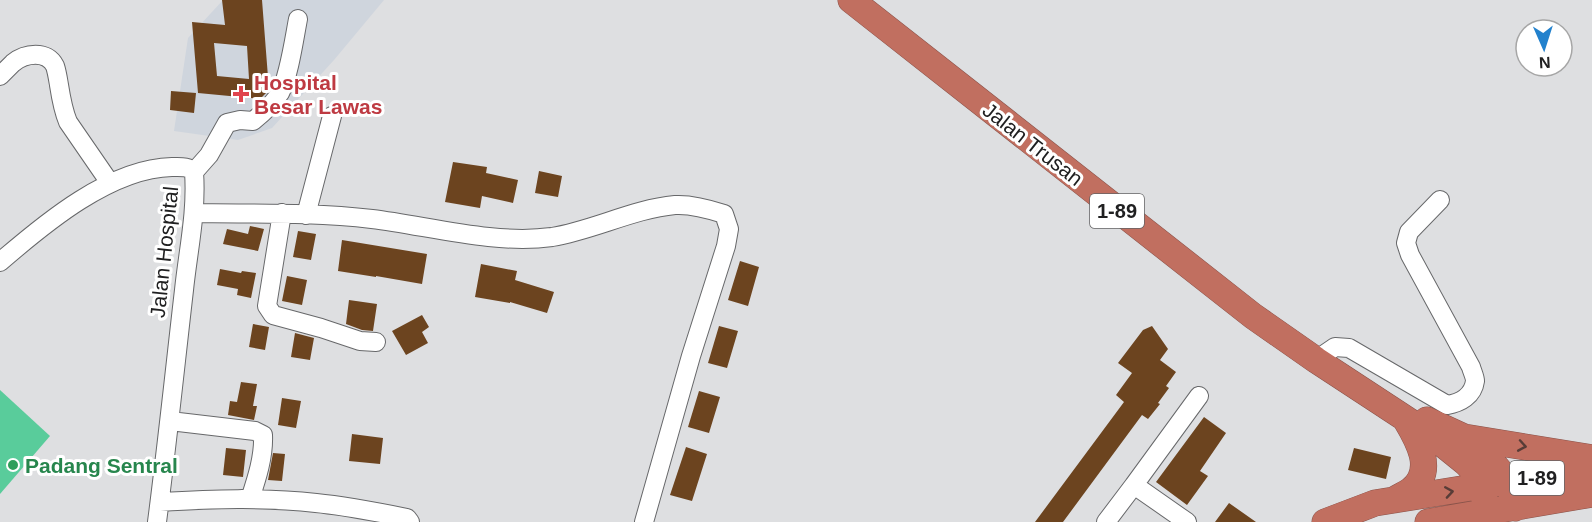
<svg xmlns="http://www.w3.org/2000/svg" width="1592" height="522" viewBox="0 0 1592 522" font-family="Helvetica,sans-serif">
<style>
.built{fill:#cfd5dd}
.green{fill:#59cc9b}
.building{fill:#6c441f;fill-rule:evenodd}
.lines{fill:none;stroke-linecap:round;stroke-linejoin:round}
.minor-casing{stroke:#67686a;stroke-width:20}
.highway-casing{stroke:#89534a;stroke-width:27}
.minor{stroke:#fff;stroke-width:18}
.highway{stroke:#c16f60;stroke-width:26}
.oneway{stroke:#583c37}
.health-dot{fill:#e0444e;stroke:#fff;stroke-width:2}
.leisure-dot{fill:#2e9e5b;stroke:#fff;stroke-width:2}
.labels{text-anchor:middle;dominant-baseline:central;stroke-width:6;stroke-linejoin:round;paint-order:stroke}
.shield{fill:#fff;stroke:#636364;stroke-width:1.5}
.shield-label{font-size:20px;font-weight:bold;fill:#202021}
.health-label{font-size:21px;font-weight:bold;fill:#be3a42;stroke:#fff;text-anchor:start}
.street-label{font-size:21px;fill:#202021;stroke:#fff}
.leisure-label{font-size:21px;font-weight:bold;fill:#27864d;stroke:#fff;text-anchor:start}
</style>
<rect width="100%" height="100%" fill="#dedfe1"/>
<path class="built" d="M223 0H384L334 60 272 128 238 140 174 131 188 38Z"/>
<path class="green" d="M0 390 50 436 0 494Z"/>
<path class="building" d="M222 0H262L269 90 260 99 198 93 192 22 225 25ZM214 43 247 46 249 79 217 76Z
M171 91 196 93 194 113 170 110Z
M453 162 487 167 486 173 518 180 513 203 482 196 480 208 445 202Z
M539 171 562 176 558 197 535 193Z
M250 226 264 229 258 251 223 244 227 229 248 234Z
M298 231 316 234 311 260 293 257Z
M342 240 427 254 422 284 376 276V277L338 271Z
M740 261 759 267 748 306 728 300Z
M481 264 517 271 515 280 554 292 547 313 510 302V303L475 297Z
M220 269 241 273 242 271 256 273 251 298 237 295 238 289 217 285Z
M287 276 307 280 302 305 282 301Z
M349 300 377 304 373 331 362 330 346 324Z
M422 315 429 327 422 332 428 343 406 355 392 331Z
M253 324 269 327 265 350 249 347Z
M719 326 738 331 727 368 708 363Z
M1152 326 1168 349 1160 360 1176 372 1166 386 1169 388 1158 403 1160 404 1148 419 1142 415 1063 522H1035L1124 402 1116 395 1132 373 1118 363 1143 330Z
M295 333 314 338 310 360 291 357Z
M241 382 257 384 253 406H257L254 420 228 415 230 401 237 402Z
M699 391 720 397 709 433 688 427Z
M282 398 301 401 296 428 278 425Z
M1204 417 1226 433 1200 471 1208 476 1187 505 1156 482Z
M352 434 383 438 380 464 349 461Z
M686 447 707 454 692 501 670 495Z
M226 448 246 450 243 477 223 475Z
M1354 448 1391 457 1386 479 1348 470Z
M273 453 285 454 282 481 268 480Z
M1229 503 1256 522H1215Z"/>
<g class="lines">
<defs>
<path id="minor" d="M0 76C4 72 9 67 13 63 25 53 47 50 55 66 57 72 58 79 59 85 61 98 63 110 68 122L110 183
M194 172 209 155 227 123 240 120 253 121C263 113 273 104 280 93 289 76 294 40 298 19
M194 213C253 214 313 212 372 219 429 226 495 245 552 237 594 230 633 209 675 205 692 204 709 209 724 214L729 229 726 246 691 356 644 522
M282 213 267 306 273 315 321 328 360 341 376 342
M306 215 332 116
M0 262C45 223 111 168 172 167 181 167 188 166 194 172
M1316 360 1335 347 1349 348 1447 405C1460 403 1473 396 1475 381 1475 377 1472 371 1471 367L1410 255 1406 243 1409 232 1440 200
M170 421 255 431 263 435C264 456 257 478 250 499
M160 502C212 499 264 497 316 503 347 506 377 512 407 518L410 522
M157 522C167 445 175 368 184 290 188 251 197 212 194 172
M1106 522 1134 485
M1187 522 1134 485 1199 396"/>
<path id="highway" d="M851 0 1253 316 1316 360 1435 438 1466 463 1474 471 1482 487 1487 512
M1427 420 1464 437 1481 449 1509 482 1515 508
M1464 437 1592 458
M1394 500C1400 496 1406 494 1411 490 1436 471 1418 440 1406 420
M1325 522 1375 503 1592 468
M1428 522 1592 494"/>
</defs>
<use href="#minor" class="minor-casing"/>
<use href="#highway" class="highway-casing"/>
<use href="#minor" class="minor"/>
<use href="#highway" class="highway"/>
</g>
<defs><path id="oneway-chevron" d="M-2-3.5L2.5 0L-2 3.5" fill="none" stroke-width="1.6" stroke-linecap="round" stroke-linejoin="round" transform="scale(1.5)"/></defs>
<g class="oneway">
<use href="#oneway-chevron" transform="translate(1522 446) rotate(10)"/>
<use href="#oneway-chevron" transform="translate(1449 492) rotate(-9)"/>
</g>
<path class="health-dot" d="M238 85h6v6h6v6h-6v6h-6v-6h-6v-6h6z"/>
<circle class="leisure-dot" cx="13" cy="465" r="6"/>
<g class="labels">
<g class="shield">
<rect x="1090" y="194" width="54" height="34" rx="4.5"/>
<rect x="1510" y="461" width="54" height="34" rx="4.5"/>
</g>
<g class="shield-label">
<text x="1117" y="211">1-89</text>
<text x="1537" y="478">1-89</text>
</g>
<g class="health-label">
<text x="254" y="82">Hospital<tspan x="254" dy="24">Besar Lawas</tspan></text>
</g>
<g class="street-label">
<text transform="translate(1033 144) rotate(38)">Jalan Trusan</text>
<text transform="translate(164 252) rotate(-84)">Jalan Hospital</text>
</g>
<g class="leisure-label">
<text x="25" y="465">Padang Sentral</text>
</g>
</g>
<g transform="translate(1544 48) rotate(177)"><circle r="28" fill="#ffffff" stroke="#a6a6a6" stroke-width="1.5"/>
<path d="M0-4.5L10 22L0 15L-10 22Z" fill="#2281cd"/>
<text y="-9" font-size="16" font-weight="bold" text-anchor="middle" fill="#202021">N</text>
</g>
</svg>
